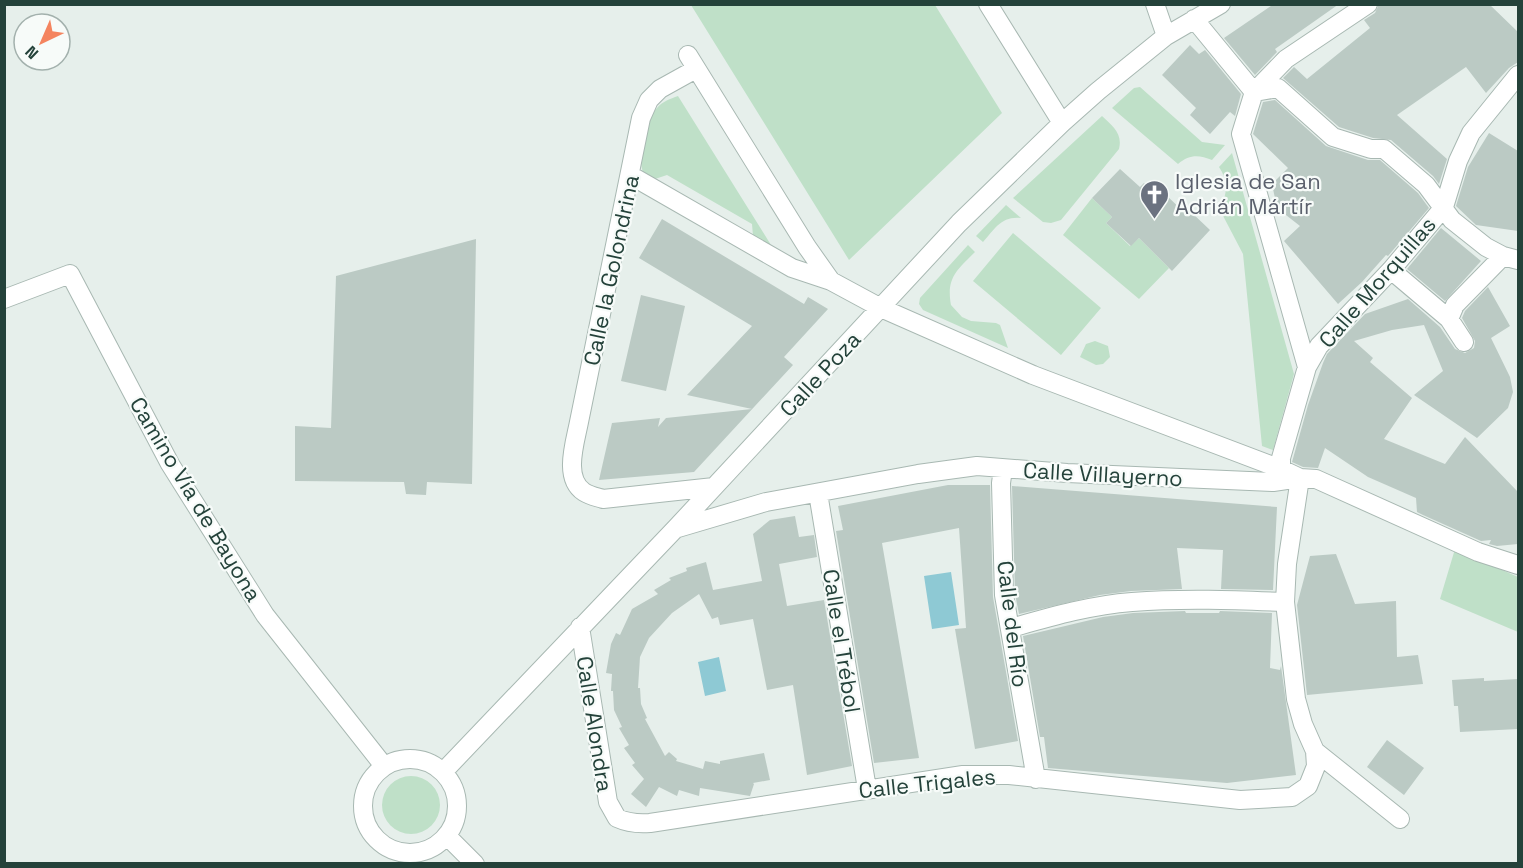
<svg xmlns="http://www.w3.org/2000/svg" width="1523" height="868" viewBox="0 0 1523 868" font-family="'Space Grotesk',sans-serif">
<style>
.green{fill:#bfe0c8}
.water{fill:#8ec9d4}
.building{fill:#bbcac4}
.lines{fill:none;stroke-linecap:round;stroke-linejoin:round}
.street-casing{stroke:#a8b8b2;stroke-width:20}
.street{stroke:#fff;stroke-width:18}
.labels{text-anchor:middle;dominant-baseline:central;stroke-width:4.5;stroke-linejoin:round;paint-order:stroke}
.worship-label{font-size:22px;fill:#5b616d;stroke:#f7fbf9;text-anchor:start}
.street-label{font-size:22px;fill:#24423a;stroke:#f7fbf9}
</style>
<rect width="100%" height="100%" fill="#e6efeb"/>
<path class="green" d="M691 5H935L1002 113 849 260Z
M1140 87 1202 142 1225 145 1212 160C1199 155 1190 154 1178 164L1112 108 1134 88Z
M678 96 771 245 753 236 752 224 667 175 655 179 643 172C637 157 646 119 657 108 663 101 670 99 678 96Z
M1102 116C1112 126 1123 133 1119 149L1061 220 1051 223 1043 222 1013 198Z
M1232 153 1294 374 1273 450 1262 446 1243 254 1220 210C1227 194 1229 182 1219 167Z
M1092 198 1112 217 1106 223 1130 246 1139 238 1169 268 1139 299 1063 235Z
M1006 205 1021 218C1001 216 995 229 983 242L976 236Z
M1013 233 1101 308 1061 355 973 281Z
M968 245 975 252C957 270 946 278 951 305L962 317 971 321 996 323 1000 325 1008 348 923 310 919 304 920 298Z
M1095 341 1108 346 1110 357 1103 364 1096 365 1080 357 1086 344Z
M1455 549 1518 577V632L1440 599Z
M382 805a29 29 0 1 1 58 0a29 29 0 1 1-58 0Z"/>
<path class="water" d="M951 572 959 625 932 629 924 576Z
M719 657 726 691 705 696 698 662Z"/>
<path class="building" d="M1274 4H1339L1275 49 1277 52 1255 75 1224 38Z
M1379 4H1489L1518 32V62L1509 68 1486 93 1466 67 1397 115 1447 159 1439 184 1433 176 1391 140 1373 138 1339 127 1283 78 1294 67 1307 79 1370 28 1364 20 1375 13Z
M1190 45 1199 54 1205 50 1241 94 1235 116 1230 112 1210 134 1190 115 1196 108 1162 75Z
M1275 100 1326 146 1368 160H1380L1418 193 1429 208 1388 256 1386 255 1362 282 1338 304 1284 241 1300 226 1277 208 1272 184 1288 168 1253 134 1263 102Z
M1489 133 1518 151V231L1476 225 1456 206 1468 167Z
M1120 169 1140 187 1144 183 1160 198 1165 194 1188 216 1191 212 1210 230 1172 271 1139 238 1131 246 1106 223 1112 217 1092 198Z
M662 219 804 304 808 297 828 309 784 357 793 365 694 472 599 480 612 423 660 418 658 427 666 418 752 409 687 395 752 326 639 258Z
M1441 228 1481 261 1445 301 1407 269Z
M476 239 472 484 427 482 426 495 406 494 404 482 295 481V426L331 428 336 276Z
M1488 287 1510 326 1491 338 1510 377 1513 392 1508 408 1477 438 1414 395 1443 371 1424 325 1392 330 1354 341 1373 358 1370 362 1412 398 1384 439 1445 464 1465 437 1518 492V544L1497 546 1489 544 1491 540 1481 541 1423 515 1417 512 1416 498 1368 477 1325 448 1318 468 1303 467 1292 462 1308 405 1323 363 1327 354 1365 314 1408 299 1440 327 1455 349 1465 353 1474 348 1475 341 1462 318 1465 311Z
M641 295 685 306 666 391 621 381Z
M948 485H990L993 597 1018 741 975 749 955 629 966 628 959 528 882 543 919 758 874 763 836 531 843 530 838 506Z
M1012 486 1277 507 1273 590 1221 589 1223 550 1177 548 1182 589 1131 591 1100 595 1019 614 1015 594Z
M795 516 799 537 814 535 817 557 779 564 787 606 824 600 852 766 807 775 793 685 767 690 753 619 720 625 718 617 712 619 699 594 672 613 649 638 640 657 638 688H640L641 704 647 718 645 719 665 756 669 752 677 759 676 761 703 769 705 761 720 764V761L764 753 770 780 753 783 754 784 750 796 700 788 699 796 679 790 677 796 659 787 646 807 631 794 644 779 632 765 635 763 624 748 629 745 619 728 622 727 614 710 613 691H611L612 674 606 673 611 644 616 633 620 635 632 609 658 594 654 590 671 580 669 578 687 571 686 568 706 562 713 590 762 581 753 534 770 520Z
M1336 554 1355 604 1396 601 1397 657 1418 655 1423 684 1307 695 1297 605 1310 556Z
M1185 611 1186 613H1219L1220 611 1272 613 1270 668 1280 670 1281 666 1296 775 1227 783 1048 768 1044 737H1040L1023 636 1103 617 1133 613Z
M1484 678V681L1518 679V729L1460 732 1458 706H1454L1452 680Z
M1387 740 1424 768 1404 795 1367 767Z"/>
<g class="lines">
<defs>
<path id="street" d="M988 4 1062 123
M1155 4 1166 36
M1194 19 1254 92 1278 88 1333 137 1371 149H1384L1426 185 1452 220 1486 247 1503 256 1518 260
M688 55 807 247 831 281
M696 69 660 89 649 100 641 118 579 422C575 443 563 478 584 492 590 496 597 497 603 499L714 487
M630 175 792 268 831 281 881 308 1033 375 1281 469 1300 478
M1391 270 1449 319 1464 342
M4 299 70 274 170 464 265 615 384 766
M1449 319 1455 305 1503 256
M1307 367 1319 346 1391 270 1444 207 1458 161 1471 133 1518 75
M1003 469 1001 483 1004 595 1036 779
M1281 469V458L1307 367 1241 134 1254 92 1286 59 1368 4
M818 493 867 789
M678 528 766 502 918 474 977 466 1067 473 1273 482 1300 478 1316 479 1478 552 1518 565
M580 627 608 802 617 818C628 823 638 824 650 823L963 775H1009L1240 800 1292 797 1308 786 1316 766 1315 751 1303 724 1296 699 1285 602 1287 564 1300 478
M1011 628C1050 617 1091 605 1132 602 1183 598 1234 600 1285 602
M1315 751 1400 819
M363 806a47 47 0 1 1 94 0a47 47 0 1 1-94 0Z
M443 772 676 528 959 223 1062 123 1098 91 1166 36 1221 4
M447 836 475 864"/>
</defs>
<use href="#street" class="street-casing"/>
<use href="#street" class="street"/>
</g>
<defs>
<symbol id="church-pin" viewBox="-11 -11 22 30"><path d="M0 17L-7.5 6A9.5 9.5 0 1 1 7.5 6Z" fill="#6b7280" stroke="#f7fbf9"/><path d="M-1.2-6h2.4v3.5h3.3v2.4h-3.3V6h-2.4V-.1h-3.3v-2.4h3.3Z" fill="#fff"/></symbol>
</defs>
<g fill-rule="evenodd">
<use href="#church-pin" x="1138" y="178" width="33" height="45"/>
</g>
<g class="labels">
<g class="worship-label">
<text x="1175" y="181">Iglesia de San<tspan x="1175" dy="25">Adrián Mártír</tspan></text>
</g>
<g class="street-label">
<text transform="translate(611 270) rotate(-78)">Calle la Golondrina</text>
<text transform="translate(1377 282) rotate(-49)">Calle Morquillas</text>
<text transform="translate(820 374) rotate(-47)">Calle Poza</text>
<text transform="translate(1103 474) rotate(3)">Calle Villayerno</text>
<text transform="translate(196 499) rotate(59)">Camino Vía de Bayona</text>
<text transform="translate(1013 624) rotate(83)">Calle del Río</text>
<text transform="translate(842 641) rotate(81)">Calle el Trébol</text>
<text transform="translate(595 724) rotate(81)">Calle Alondra</text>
<text transform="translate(927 783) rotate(-6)">Calle Trigales</text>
</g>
</g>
<rect width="1523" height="868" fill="none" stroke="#24423a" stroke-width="12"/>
<g transform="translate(42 42) rotate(224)"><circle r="28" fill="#f7fbf9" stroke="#a3b1ad" stroke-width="1.5"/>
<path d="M0-4.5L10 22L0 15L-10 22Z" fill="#f4845f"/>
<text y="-9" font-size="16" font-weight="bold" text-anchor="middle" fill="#24423a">N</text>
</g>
</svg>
